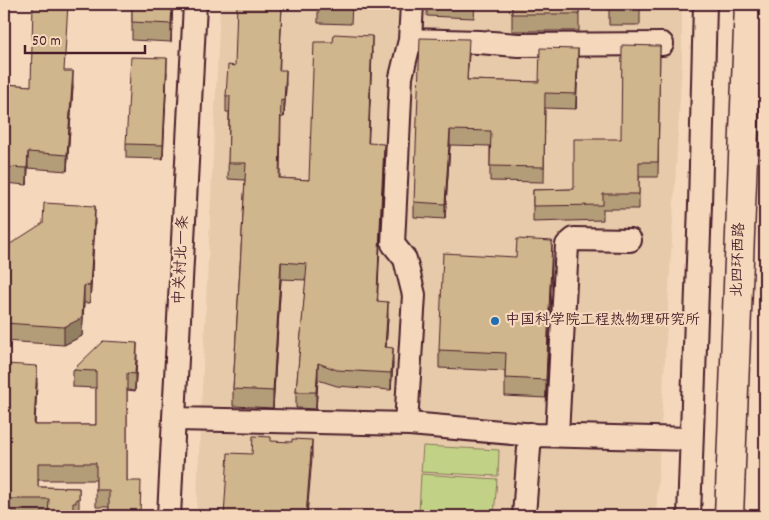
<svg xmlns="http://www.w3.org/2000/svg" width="769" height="520" viewBox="0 0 769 520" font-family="Dekko,'LXGW WenKai TC',sans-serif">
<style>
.built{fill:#e7caaa}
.green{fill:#c1d286;stroke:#867858}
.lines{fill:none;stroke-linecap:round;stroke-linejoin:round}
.minor-casing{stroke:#4a1f2b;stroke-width:26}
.highway-casing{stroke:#4a1f2b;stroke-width:31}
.minor{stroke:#f5d8bb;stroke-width:22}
.highway{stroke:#f5d8bb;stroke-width:28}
.wall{fill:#b39d78;stroke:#4a1f2b}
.shaded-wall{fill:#927f62;stroke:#4a1f2b}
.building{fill:#d0b68c;stroke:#4a1f2b}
.poi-dot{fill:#1f6fb2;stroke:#f5d8bb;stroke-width:2}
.labels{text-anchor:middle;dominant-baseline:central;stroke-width:4.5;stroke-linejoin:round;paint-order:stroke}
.street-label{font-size:15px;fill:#4a1f2b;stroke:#f5d8bb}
.poi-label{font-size:15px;fill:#4a1f2b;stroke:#f5d8bb;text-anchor:start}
</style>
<rect width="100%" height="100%" fill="#f5d8bb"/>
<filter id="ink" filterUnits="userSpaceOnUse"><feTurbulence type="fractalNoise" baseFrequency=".02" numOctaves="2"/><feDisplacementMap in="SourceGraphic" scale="10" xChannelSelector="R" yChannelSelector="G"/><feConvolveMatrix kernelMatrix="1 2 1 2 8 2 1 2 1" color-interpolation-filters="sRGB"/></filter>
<g filter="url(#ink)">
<path class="built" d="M220 4H682V64L656 516H196Z"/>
<path class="green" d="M423 446 499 450 498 476 421 472Z
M421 474 497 479 494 516 419 513Z"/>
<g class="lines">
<defs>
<path id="minor" d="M412 4 410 40 479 42 518 45 662 44
M174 419 410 424 535 435 691 439
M406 424 414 295 405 259 393 244 401 77 410 40
M557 435 567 245 574 239 630 240
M169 516 195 4
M524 516 530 434
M689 516 700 205 705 4"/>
<path id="highway" d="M729 516 749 4"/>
</defs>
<use href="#minor" class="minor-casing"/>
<use href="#highway" class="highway-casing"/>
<use href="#minor" class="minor"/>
<use href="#highway" class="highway"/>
</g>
<path class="wall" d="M132 4H173L171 42 132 40Z
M318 4H352L351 24 318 23Z
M427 4H475L474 18 427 16Z
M512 4H579V31H512Z
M609 4H640V25H609Z
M660 46 658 177H639V209H603V220L533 222V190L574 189 621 139Z
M372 52 368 143 384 160 377 293 378 301 388 318 386 347 393 364 391 390 337 386 318 380 316 409 296 408V392L306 280 281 279 273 408 233 406V389L245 180 228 179 229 112H226V96L235 66 280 70 286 87 284 117H281L280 178 309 180Z
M469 55 467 80 539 82 578 65 576 109 545 108 544 182 490 181V146L450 145 445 219 414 217V202Z
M65 71 73 87 67 171 28 168 27 185 4 183V84L31 86Z
M167 72 163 159 126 158V144Z
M95 224 90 303H84L82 336 64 345 4 341V248Z
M552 259 546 398 505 396V371L439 368V350Z
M137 360 135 391 127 390V481L141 516H109V507H96V480H38V487L79 488V516H4V409L37 383 35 425H96V388L73 387V370Z"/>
<path class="shaded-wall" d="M7 4 4 71V58Z
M172 4H173L171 42V24Z
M282 4 279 86V70Z
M372 36V52L368 159V143Z
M578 49V65L576 109V94Z
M167 58V72L163 159V145Z
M286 70V87L284 117V101Z
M73 71V87L67 171V155Z
M450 130V145L445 219V204Z
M384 144V160L377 309V293Z
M28 152V168L27 185V168Z
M95 206V224L90 303V286Z
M552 241V259L546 398V380Z
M281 262V279L273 408V391Z
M84 285V303L82 336 64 345V327Z
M388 302V318L385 364V347Z
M137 343V360L135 391V374Z
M393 348V364L391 390V373Z
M318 363V380L316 409V392Z
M37 366V383L34 442V425Z
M312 440V458L307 516H306Z"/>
<path class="building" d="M4 4H7L4 58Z
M33 4H68L64 71H73L67 155 28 152 27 168 4 167V84L31 86Z
M132 4H172L171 24 132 22Z
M237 4H282L279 70H286L284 101 281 100 279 178 309 180 314 42H333L334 34 372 36 368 143 384 144 377 293H378L377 301 388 302 385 347 393 348 391 373 337 370 318 363 316 392H296L307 264 281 262 273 391 233 389 246 163H228L230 96H226L228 65 235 66Z
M318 4H351V7L318 6Z
M512 4H579V14H512Z
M609 4H640V8L609 7Z
M420 38 469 39 467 80 539 82 540 48 578 49 576 94 545 93 544 167 490 166 491 131 450 130 445 204 414 202Z
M622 45 660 46 658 162H639V194H603V205L533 206V190L574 189V139H621Z
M131 57 167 58 163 145 126 144Z
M44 203 95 206 90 286 84 285 82 318 64 327 4 323V248L43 223Z
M517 239 552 241 546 380 505 378 506 353 439 350 443 253 516 257Z
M103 341 137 343 135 374 127 373V481H141L140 516H111V513H109V490H96V463H38V487L79 488V499H76V503H73V516H48L49 499H4V409L6 364 37 366 34 425H96V371L73 370Z
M253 436 271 437V441L292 442V439L312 440 306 516H224L228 453 252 454Z"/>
</g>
<circle class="poi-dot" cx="495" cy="321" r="5"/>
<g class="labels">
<g class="street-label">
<text transform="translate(182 260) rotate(-87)">中关村北一条</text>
<text transform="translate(739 260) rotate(-88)">北四环西路</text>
</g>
<g class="poi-label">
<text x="505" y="321">中国科学院工程热物理研究所</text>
</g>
</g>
<rect width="769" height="520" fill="none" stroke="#f5d8bb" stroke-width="20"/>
<rect x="10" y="10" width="749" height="500" fill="none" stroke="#4a1f2b" stroke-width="2" filter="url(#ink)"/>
<path d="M25 45v8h120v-8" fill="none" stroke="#4a1f2b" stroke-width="2.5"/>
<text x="32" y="45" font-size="15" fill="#4a1f2b" stroke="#f5d8bb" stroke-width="4" paint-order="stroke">50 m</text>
</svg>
